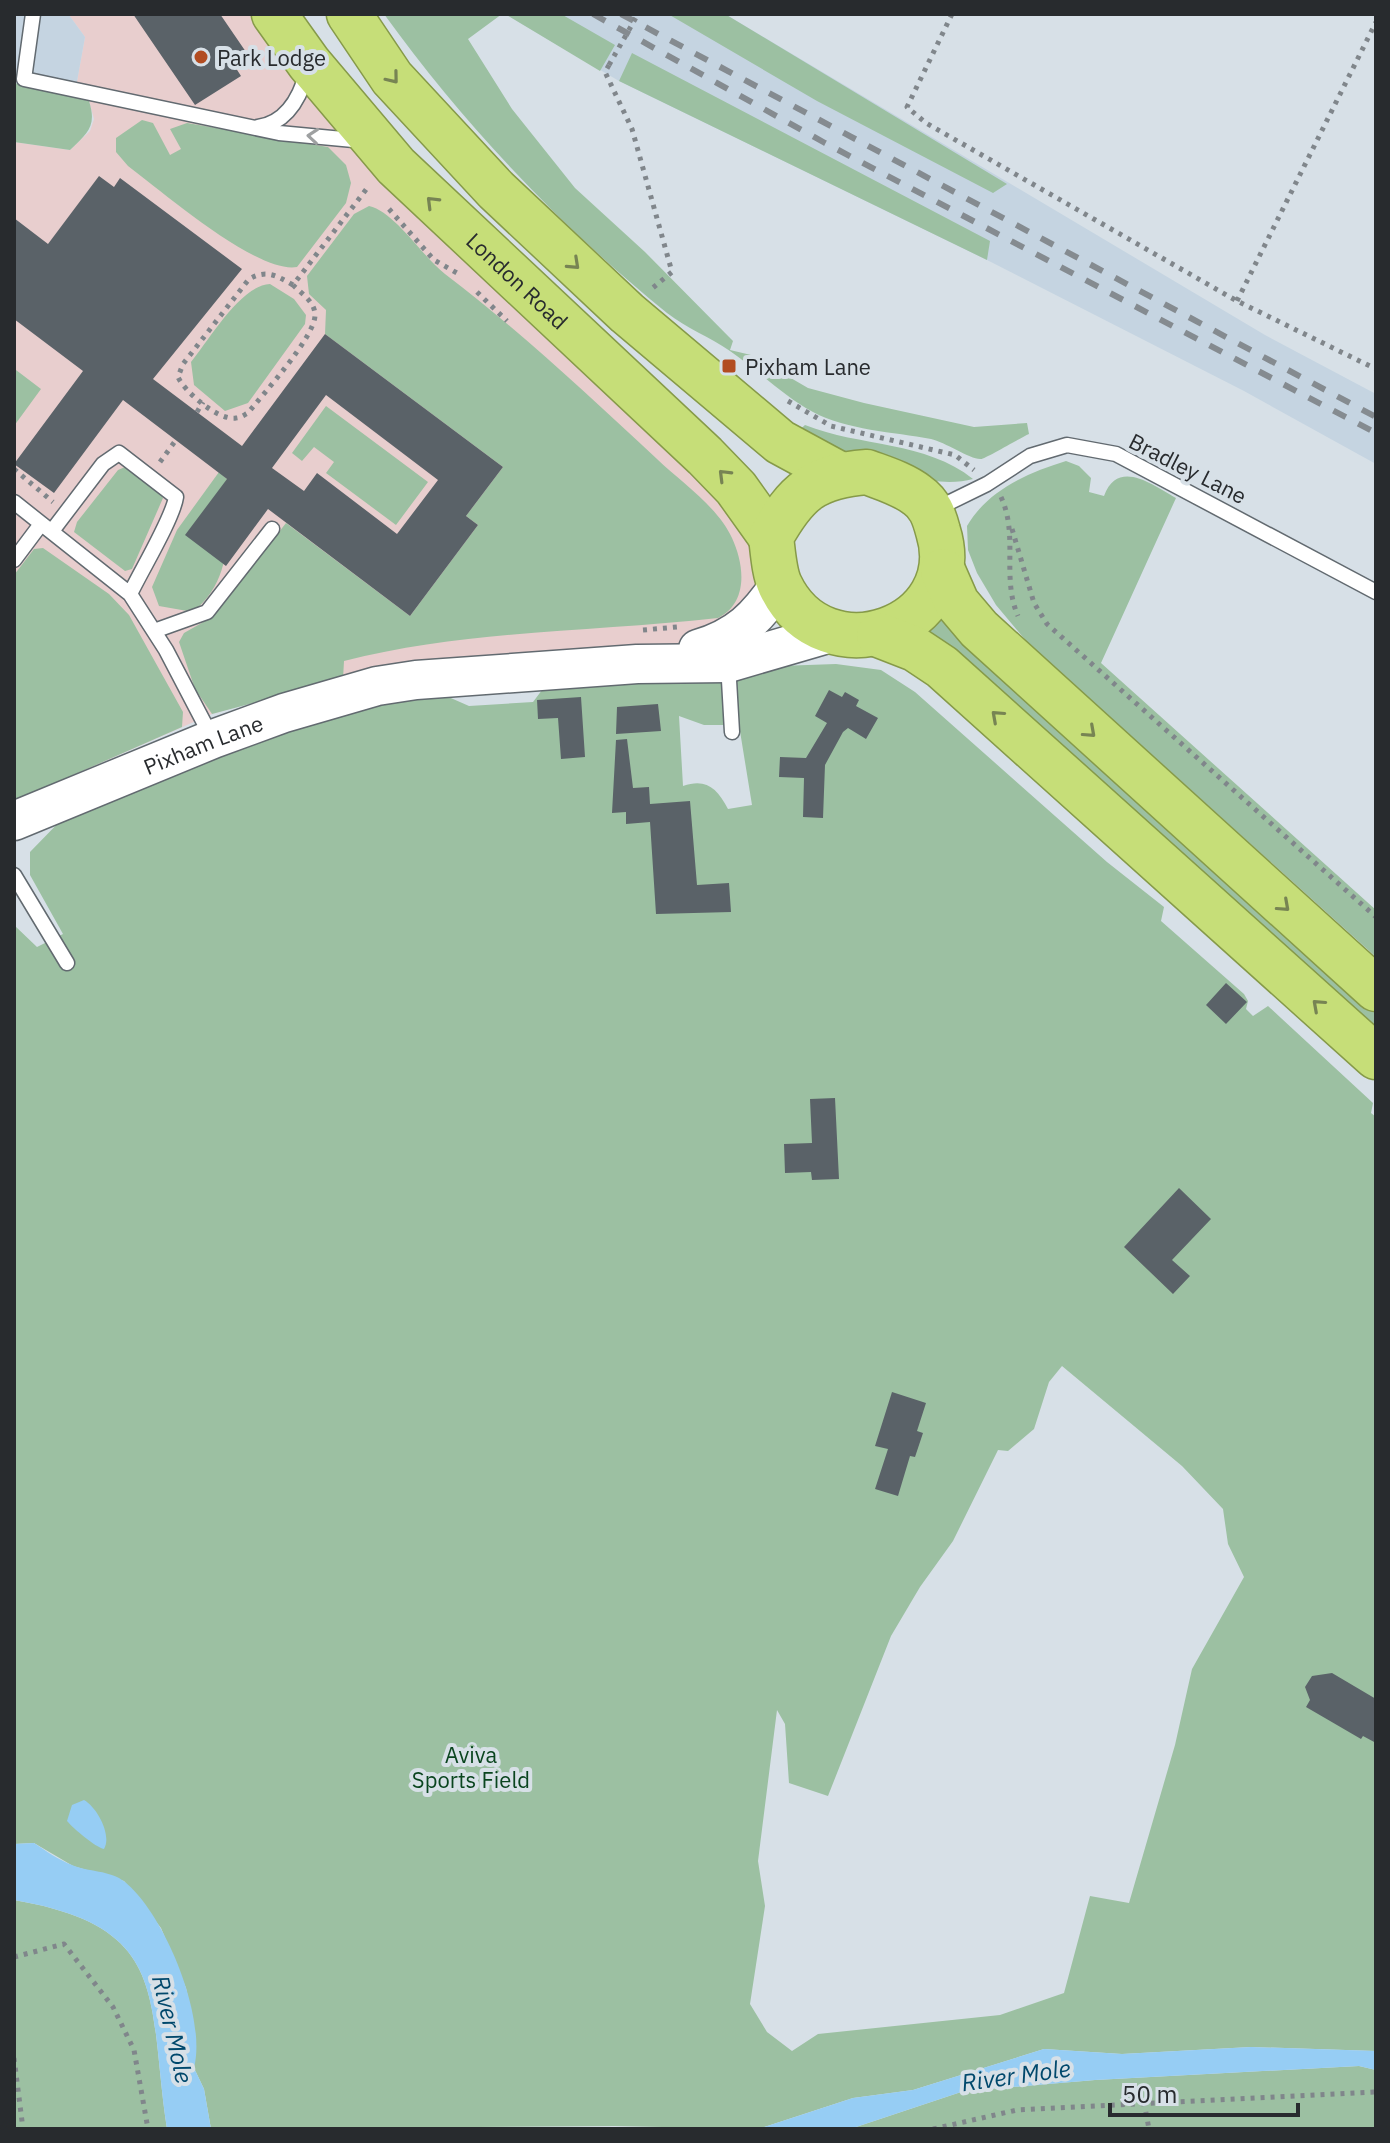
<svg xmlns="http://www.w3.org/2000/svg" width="1390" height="2143" viewBox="0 0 1390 2143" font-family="'IBM Plex Sans',sans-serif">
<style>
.commercial{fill:#e8cece}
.built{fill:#c5d4e1}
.green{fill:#9cc0a2;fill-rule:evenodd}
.water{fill:#96cdf4}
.building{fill:#5a6268;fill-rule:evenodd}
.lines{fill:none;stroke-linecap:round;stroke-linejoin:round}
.service-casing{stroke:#626a70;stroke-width:17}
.secondary-casing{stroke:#626a70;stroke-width:41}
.trunk-casing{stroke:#869a49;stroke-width:47}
.path{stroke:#80868b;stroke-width:5;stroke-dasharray:4 6;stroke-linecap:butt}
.service{stroke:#fff;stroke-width:14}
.secondary{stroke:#fff;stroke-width:38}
.trunk{stroke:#c6de78;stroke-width:44}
.rail{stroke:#858b90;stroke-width:6;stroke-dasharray:14 14;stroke-linecap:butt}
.path-bridge{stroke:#80868b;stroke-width:5;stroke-dasharray:4 6;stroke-linecap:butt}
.oneway{stroke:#778453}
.oneway2{stroke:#9ea0a1}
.poi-dot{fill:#b24c21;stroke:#d7e0e7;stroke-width:3}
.labels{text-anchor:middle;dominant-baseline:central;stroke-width:8;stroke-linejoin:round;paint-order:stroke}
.poi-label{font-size:22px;fill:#282b2e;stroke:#d7e0e7;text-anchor:start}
.street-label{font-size:22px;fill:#282b2e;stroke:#d7e0e7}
.park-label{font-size:22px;fill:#0a451f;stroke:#d7e0e7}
.water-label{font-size:24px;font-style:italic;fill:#00486c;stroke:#d7e0e7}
</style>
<rect width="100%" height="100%" fill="#d7e0e7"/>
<path class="commercial" d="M61 14H254L637 412 747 533 756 560 758 592 748 612 679 648 343 679 294 690 212 714 14 801V142L70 150 90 131 94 119 89 101 74 98 85 37 69 15Z"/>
<path class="built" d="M14 14 69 15 85 37 74 98 14 83Z
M505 14H725L1265 335 1376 394V464L1244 391 987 260 619 81Z"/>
<path class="green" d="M384 14H502L468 39 512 109 575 188 645 252 733 341 730 350 751 355 808 388 864 403 974 427 1027 423 1029 434C1020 438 985 459 981 459 971 460 945 442 931 439 894 432 846 430 813 412 783 396 758 370 730 351 710 337 686 328 667 313 561 227 464 125 384 14Z
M505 14H561L615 45 600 71Z
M668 14H725L1007 184 993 193 817 101Z
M632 53 990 241 987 260 619 81Z
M14 83 89 101C97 126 88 133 70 150L14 142Z
M142 120 153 123 170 155 181 149 170 129 187 123 328 147 346 165 351 183 346 203 297 267C257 274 163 192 128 166L116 152V138Z
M369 206C395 212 422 256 445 274 520 331 588 395 657 459 681 482 718 507 732 538 745 566 748 603 718 618 593 632 467 630 344 661L343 679 212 714 195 689 179 642 184 633 214 616 286 523 410 616 478 525 466 516 503 467 325 334 326 310 309 294 307 276 354 214Z
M270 284 294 299 306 315 305 324 248 403 225 411 194 385 191 362C209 340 241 285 270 284Z
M16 370 41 389 14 426V373Z
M326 406 428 482 396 525 326 473 334 462 314 447 302 461 292 453Z
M805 425C860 447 926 441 973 479 924 493 841 454 795 434Z
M1066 461 1079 466 1091 478 1089 492 1104 496C1118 458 1153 485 1176 498L1101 663 1376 910V957L1028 643 996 605 977 573 968 550 967 526C988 490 1027 473 1066 461Z
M125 467 156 488 163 498 132 569 125 571 74 532 77 522 118 470Z
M219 472 227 479C226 530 236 576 193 612L159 606 152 587 177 530Z
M43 548 109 594 129 615 183 712 182 727 14 801V575L34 549Z
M939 611 1376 1006V1040L921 635Z
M836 664 881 670 915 692 1107 862 1164 907 1161 921 1244 994 1248 1001 1246 1009 1253 1016 1268 1006 1373 1103 1371 1113 1376 1117V2051L1251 2047 1122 2054 1044 2049 913 2090 853 2098 758 2129 615 2126 211 2129 204 2089 194 2068 192 2016 186 1988 161 1928 124 1881 73 1866 34 1843 14 1844V925L37 947 63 934 30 875V852L66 815 186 759 394 698 444 695 469 706 533 702 542 690 779 666ZM679 716 704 725H739L752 805 728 809C717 788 706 778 683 786ZM1062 1366 1182 1466 1223 1509 1228 1544 1244 1577 1192 1669 1175 1745 1129 1903 1090 1896 1064 1993 1000 2015 818 2034 792 2051 767 2032 750 2004 765 1906 758 1861 777 1710 785 1724 789 1783 828 1796 891 1636 920 1587 953 1541 998 1450 1008 1451 1034 1429 1049 1382Z
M14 1900C172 1927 147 1998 167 2129H14Z
M1359 2066 1376 2070V2129H850L964 2091 1095 2080Z"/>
<path class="water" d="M84 1800C98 1808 112 1836 104 1849 95 1847 74 1829 67 1821L72 1805Z
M34 1843C46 1851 59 1860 72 1865 88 1872 110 1870 125 1882 165 1915 207 2017 194 2068L204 2089 211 2129H167C147 1998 172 1927 14 1900V1844Z
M1251 2047 1376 2051V2070L1359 2066 1095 2080 964 2091 850 2129H758L853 2098 913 2090 1044 2049 1122 2054Z"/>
<path class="building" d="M133 14H220L246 52 232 62 241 76 195 105Z
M99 176 114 187 120 178 242 269 153 379 242 446 325 334 503 467 466 516 478 525 410 616 268 509 226 566 185 535 227 479 123 400 54 493 14 464 83 371 14 319V218L48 244ZM326 395 438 480 397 534 317 473 304 491 272 468Z
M829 690 842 697 845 692 859 700 856 706 878 718 866 739 848 728 843 732 825 765 823 818 803 817 804 778 779 777 780 757 806 758 827 723 815 716Z
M581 697 585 757 561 759 558 718 538 719 537 700Z
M658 704 661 731 616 734 617 707Z
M627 739 633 788 649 787 650 804 690 801 697 885 729 883 731 912 656 914 650 822 626 824V812L612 813 616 740Z
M1226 983 1247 1002 1226 1024 1206 1005Z
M835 1098 839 1179 812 1180 811 1172 785 1173 784 1144 812 1143 810 1099Z
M1179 1188 1211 1219 1172 1260 1190 1276 1173 1294 1124 1247Z
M892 1392 926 1403 917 1431 923 1433 915 1457 910 1456 898 1496 875 1489 888 1449 875 1446Z
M1332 1673 1376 1699V1743L1363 1736 1361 1739 1306 1707 1310 1700 1305 1687 1312 1676Z"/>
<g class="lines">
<defs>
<path id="service" d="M33 14 24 79 279 133 364 141
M258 127C286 123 300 98 307 72
M14 502 130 594 166 650 211 736
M936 509 987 484 1030 456 1067 445 1116 454 1376 592
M52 531 103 464 119 453 176 497C173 518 141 571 130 594
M14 560 41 524
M154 631 207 612 272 529
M728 663 732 732
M14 875 67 963"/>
<g id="secondary">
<path d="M698 649C738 637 757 618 780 584"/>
<path id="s1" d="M14 821 213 739 284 713 377 686 416 680 637 664 728 663 834 632"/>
</g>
<g id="trunk">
<path id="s2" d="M274 14 309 63 396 166 705 456 736 488 771 537"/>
<path d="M349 14 392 78 496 190 627 313 780 442 839 474"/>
<path d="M867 472C883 478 903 484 917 495 930 504 934 516 938 531 968 627 825 680 780 585 774 572 773 552 771 537 796 492 814 476 867 472Z"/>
<path d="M943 571 957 603 979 629 1376 989"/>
<path d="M879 635 915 649 942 667 1376 1057"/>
</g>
</defs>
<use href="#service" class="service-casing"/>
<use href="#secondary" class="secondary-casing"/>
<use href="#trunk" class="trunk-casing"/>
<path class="path" d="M952 14 907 107 926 123 1237 301 1376 369
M609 65 605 72 632 129 672 272 649 291
M389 209 434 260 457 273
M293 285C277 276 267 269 249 279L183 364 178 377C184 391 218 421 236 418 240 418 244 415 248 413 263 394 315 337 315 315 315 302 302 294 293 285L368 187
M477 292 507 321
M1237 301 1376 22
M788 401 831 426 955 455 974 470
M197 412 203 402
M160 462 176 440
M14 469 53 502
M1001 497C1019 536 1001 577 1018 616
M1012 529 1034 603 1047 624 1376 917
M643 630 677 627
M14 1957 64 1944 113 2007 134 2050 148 2129
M14 2058 23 2129
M1144 2102 1149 2129
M933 2129 1017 2110 1376 2092"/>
<use href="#service" class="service"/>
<use href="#secondary" class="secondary"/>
<use href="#trunk" class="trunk"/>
<path class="rail" d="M593 14 825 143 1376 433
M621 14 1376 417"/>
<path class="path-bridge" d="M609 65 638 14"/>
</g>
<defs><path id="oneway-chevron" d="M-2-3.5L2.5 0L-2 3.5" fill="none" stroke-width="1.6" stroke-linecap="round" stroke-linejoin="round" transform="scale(2)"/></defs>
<g class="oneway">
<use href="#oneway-chevron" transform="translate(393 78) rotate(51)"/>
<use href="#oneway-chevron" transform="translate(432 202) rotate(-135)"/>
<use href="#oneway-chevron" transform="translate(574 264) rotate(43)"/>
<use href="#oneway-chevron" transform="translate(724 475) rotate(-135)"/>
<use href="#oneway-chevron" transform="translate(997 716) rotate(-138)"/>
<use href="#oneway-chevron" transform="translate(1090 732) rotate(42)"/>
<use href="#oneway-chevron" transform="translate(1284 906) rotate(42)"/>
<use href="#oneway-chevron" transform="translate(1318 1005) rotate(-138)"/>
</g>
<use class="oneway2" href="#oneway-chevron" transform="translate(313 136) rotate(-175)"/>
<g class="poi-dot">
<circle cx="201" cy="57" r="8"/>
<rect x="721" y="358" width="16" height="16" rx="4"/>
</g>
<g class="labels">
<g class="poi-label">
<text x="217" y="57">Park Lodge</text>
<text x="745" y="366">Pixham Lane</text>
</g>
<g class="street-label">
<text stroke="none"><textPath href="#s2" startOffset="362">London Road</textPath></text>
<text transform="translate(1188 468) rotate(27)">Bradley Lane</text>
<text stroke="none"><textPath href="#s1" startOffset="204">Pixham Lane</textPath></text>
</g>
<g class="park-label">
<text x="471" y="1754">Aviva<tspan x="471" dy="25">Sports Field</tspan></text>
</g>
<g class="water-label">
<text transform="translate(173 2029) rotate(77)">River Mole</text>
<text transform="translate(1016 2075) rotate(-8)">River Mole</text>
</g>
</g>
<rect width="1390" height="2143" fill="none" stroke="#282b2e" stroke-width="32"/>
<path d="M1110 2103v12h188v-12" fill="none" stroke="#282b2e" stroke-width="4"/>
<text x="1122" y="2103" font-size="24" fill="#282b2e" stroke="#d7e0e7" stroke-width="6" paint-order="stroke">50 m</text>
</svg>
